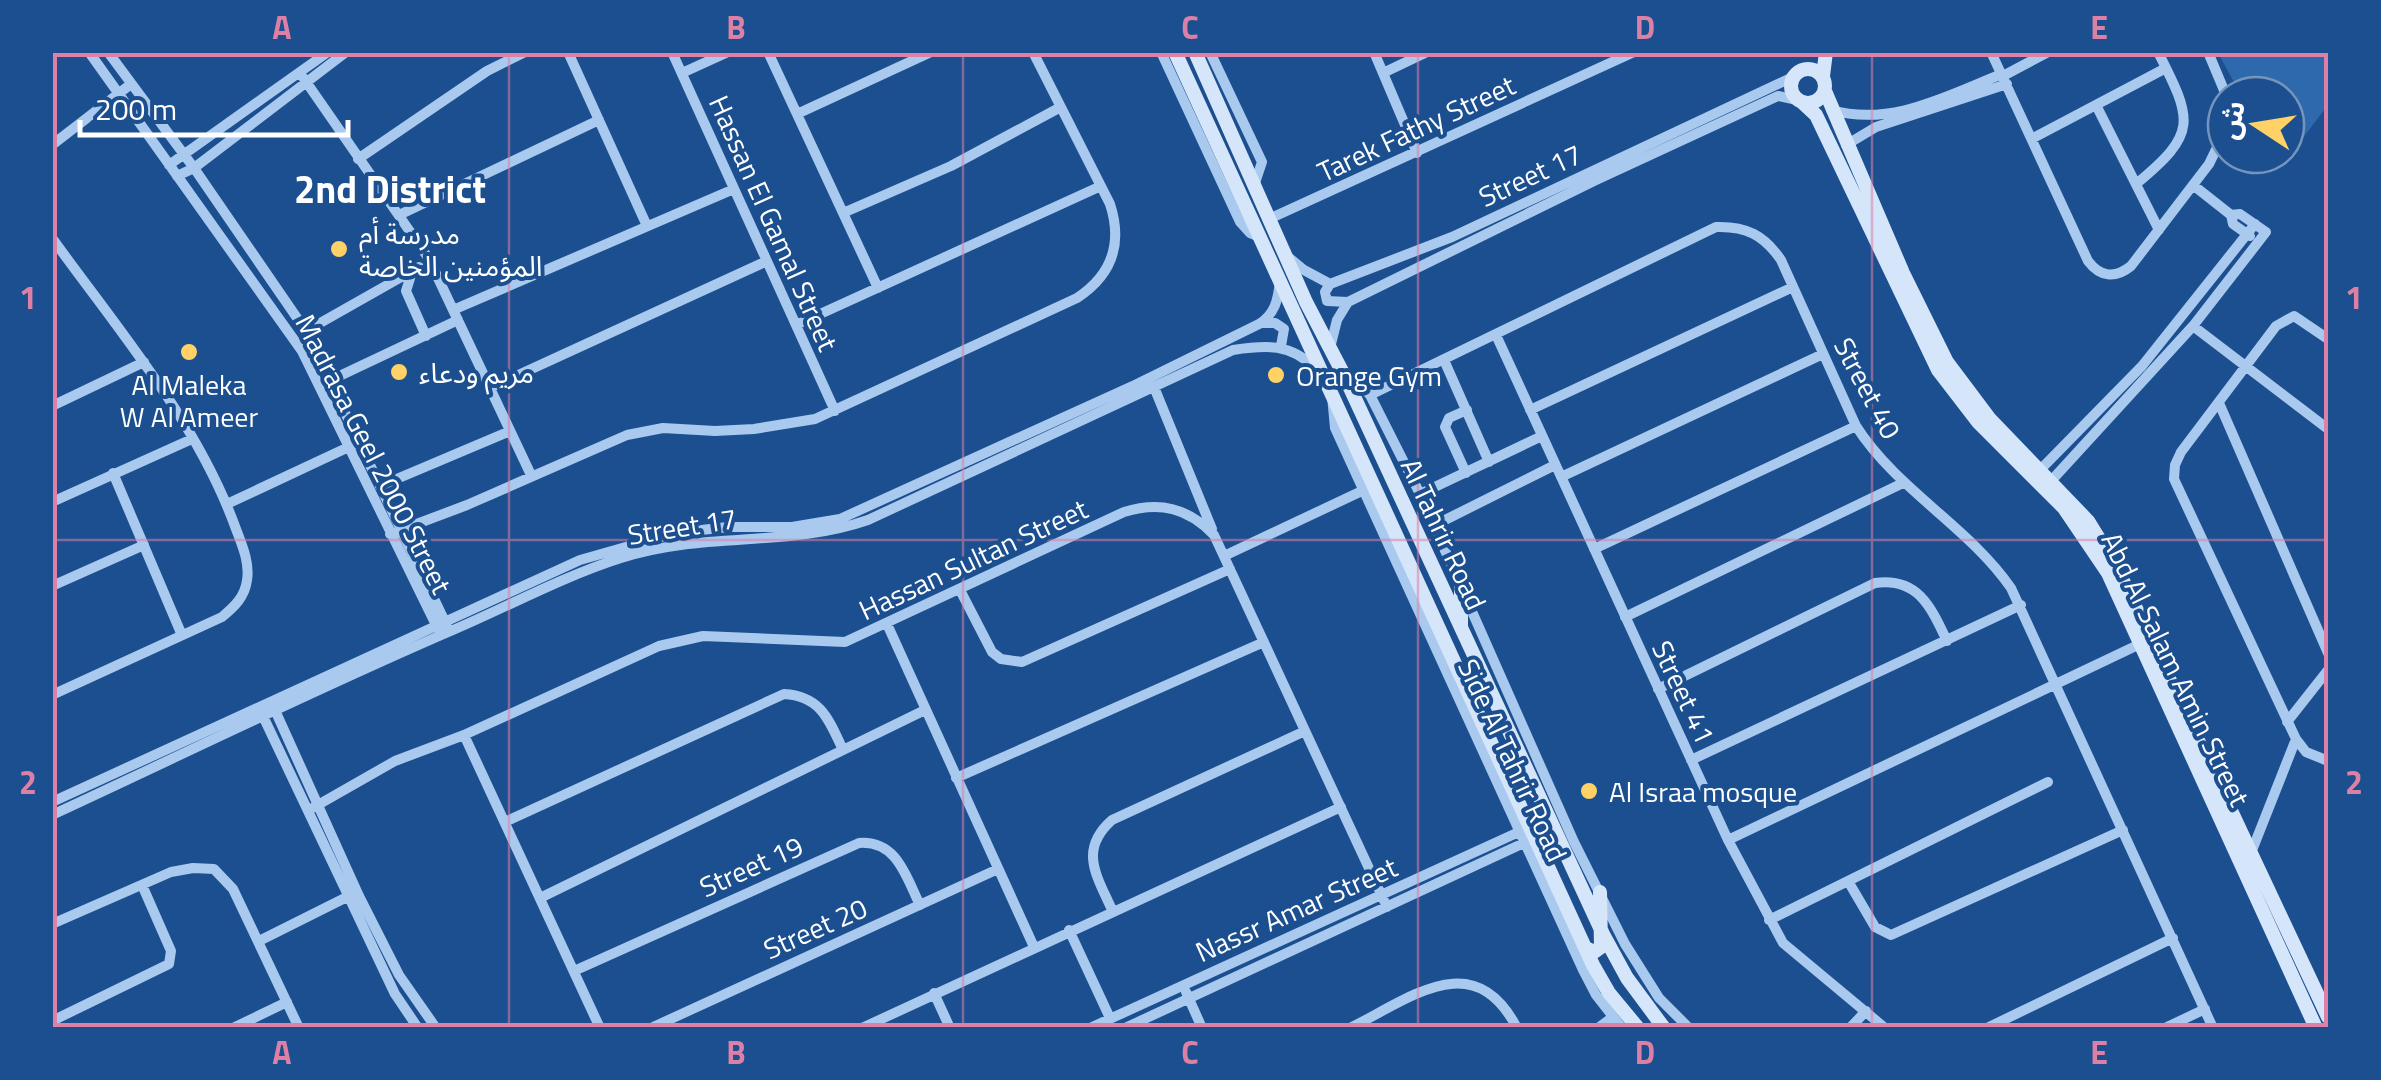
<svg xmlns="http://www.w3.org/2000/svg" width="2381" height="1080" viewBox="0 0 2381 1080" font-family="'Titillium Web','Noto Sans Arabic',sans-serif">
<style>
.green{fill:#2e69ad}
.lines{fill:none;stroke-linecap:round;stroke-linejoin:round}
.street{stroke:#a9c9ee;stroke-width:10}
.secondary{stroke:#d6e6fa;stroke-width:14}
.grid{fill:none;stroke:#dd80a5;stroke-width:2.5;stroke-opacity:0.55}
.poi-dot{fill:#ffd166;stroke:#1b4f8f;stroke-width:4}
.labels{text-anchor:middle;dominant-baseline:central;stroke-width:8;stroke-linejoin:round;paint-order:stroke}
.street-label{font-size:28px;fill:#fff;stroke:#1b4f8f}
.poi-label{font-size:28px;fill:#fff;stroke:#1b4f8f;text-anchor:start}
.district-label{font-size:38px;font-weight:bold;fill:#fff;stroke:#1b4f8f}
.neatline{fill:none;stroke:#dd80a5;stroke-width:4}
.grid-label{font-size:32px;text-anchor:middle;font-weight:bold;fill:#dd80a5}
</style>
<rect width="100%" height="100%" fill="#1b4f8f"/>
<path class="green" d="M2218 53H2328V105L2280 168 2273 155H2286V95H2241Z"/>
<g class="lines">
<path class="street" d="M89 52 302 351 439 631
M108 52 194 168 306 331 447 626
M568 52 647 226
M672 52 835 411
M768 52 878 288
M1161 52 1240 222 1250 233 1260 237
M1210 52 1262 162 1254 186
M1374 52 1417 153
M1991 52 2088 261C2100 277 2115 279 2131 266L2209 164 2226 129
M2208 52 2226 95
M300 73 429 259 531 475
M682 73 728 52
M1383 73 1427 52
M2003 76 2048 52
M2096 105 2159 230
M1831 110C1892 127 1946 96 2002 74
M797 114 931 52
M2033 138 2166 68
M52 145 131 84
M1846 145 1876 127 2007 84
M358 159 487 71 525 52
M169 165 328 52
M177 176 194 168 346 52
M2136 184C2198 133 2193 121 2158 52
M2193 185 2231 215 2233 224 2250 236
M843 213 951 166 1059 108
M399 215 599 120
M1269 219 1634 52
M52 238C119 331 197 421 236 529 242 545 250 563 247 580 245 597 234 607 222 617L52 695
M1287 256 1304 270 1330 284 1452 237 1793 77
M412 272 406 291 426 336
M1330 284 1325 292 1327 301 1348 302
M453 310 734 189
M1264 323H1275L1284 329 1281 346
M796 325 1101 186
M2193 326 2328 429
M306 331 419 267
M1496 335 1728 840 1783 943 1885 1028
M2328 339 2294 316 2276 326 2181 452 2175 465 2174 479 2296 739 2306 752 2328 761
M1330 348 1337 320 1348 302 1594 181 1778 96 1797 100
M1444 360 1489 462
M1345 377 1357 381 1370 395 1420 494 1574 842 1625 944 1659 998 1689 1028
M331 380 458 320
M1154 387 1212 529
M490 388 767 261
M1370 395 1716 227C1746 226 1764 235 1781 260L1856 426C1897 490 1968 526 2011 588L2213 1028
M1332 396 1335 428 1583 970 1596 995 1622 1028
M2219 403 2328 653
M52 406 144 362
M1530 410 1793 287
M2040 470 2142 366 2255 224
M113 473 181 633
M1466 473 1445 427 1449 418 1467 410
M1561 477 1823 354
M2051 481 2193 326 2266 232 2240 214 2231 215
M380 486 510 431
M1420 494 1542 436
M52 502 192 439
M227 504 353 445
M1433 526 1555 465
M390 534 467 505 627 435 663 428 715 431 754 429 815 419 1077 298C1112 275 1123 244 1110 204L1033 52
M1594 549 1856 426
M1224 556 1364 490
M52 586 144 545
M960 590 992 652 1001 659 1022 662 1230 569
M1625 617 1903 483
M887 624 1034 947
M1658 689 1875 583C1918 577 1931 607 1947 641
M274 708 359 896 399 975 436 1028
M261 712 395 994 418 1028
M2287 722 2328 670
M464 735 600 1028
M1691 760 2021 605
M956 778 1264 642
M52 802 580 560 675 533 728 527H792L840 519 1137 384 1259 324C1275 314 1278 300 1280 281
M309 810 395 761 464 735 659 646 703 636 845 642 1124 512C1160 501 1188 508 1214 535L1387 907
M52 815C186 753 318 688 453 630 509 606 564 576 621 558 704 531 787 548 868 520L1233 350C1266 345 1291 343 1316 369
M505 822 784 694C821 696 829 720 843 750
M1728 840 2140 644
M2251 853 2296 739
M1848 881 1875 927 1891 935 2123 830
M540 898 925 710
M1112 910C1097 876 1078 850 1112 820L1305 731
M1769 920 2048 782
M52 924 171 872 193 868 214 869 233 889 299 1028
M1069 930 1110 1018
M259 941 347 897
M574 971 859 843C897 840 906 877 920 905
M1186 992 1202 1028
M934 993 950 1028
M52 1021 169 964 171 951 142 885
M233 1028 287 1002
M651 1028 998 869
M862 1028 1341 807
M1090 1028 1521 831
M1125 1028 1526 842
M1350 1028C1411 998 1474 945 1517 1028
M1598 1028 1613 1017
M1850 1028 1866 1011
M1987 1028 2173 938
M2165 1028 2205 1009"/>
<path class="secondary" d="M1175 52 1593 965 1609 993 1638 1028
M1195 52 1306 302 1345 377 1603 934 1627 978 1664 1028
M1791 86a17 17 0 1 1 34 0a17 17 0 1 1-34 0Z
M1823 76 1826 52
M1825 91 1903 273 1947 362 1989 418 2088 521 2117 568 2328 1017
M1802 102 1816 115 1938 370 1978 422 2064 508 2108 573 2316 1028
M1461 625V585
M1586 948 1594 952 1601 947 1600 892"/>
</g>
<path class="grid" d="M509 52V1028M963 52V1028M1418 52V1028M1872 52V1028M52 540H2328"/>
<g class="poi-dot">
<circle cx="339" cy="249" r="10"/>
<circle cx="189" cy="352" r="10"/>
<circle cx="399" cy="372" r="10"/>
<circle cx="1276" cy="375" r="10"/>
<circle cx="1589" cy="791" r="10"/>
</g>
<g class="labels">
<g class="street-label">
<text transform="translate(1416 128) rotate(-25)">Tarek Fathy Street</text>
<text transform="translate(1530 175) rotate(-25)">Street 17</text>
<text transform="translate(774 223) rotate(66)">Hassan El Gamal Street</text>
<text transform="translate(1868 388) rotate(62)">Street 40</text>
<text transform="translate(374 454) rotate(63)">Madrasa Geel 2000 Street</text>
<text transform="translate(682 526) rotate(-9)">Street 17</text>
<text transform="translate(1444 534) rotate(65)">Al Tahrir Road</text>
<text transform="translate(973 559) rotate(-25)">Hassan Sultan Street</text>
<text transform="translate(2176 669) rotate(64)">Abd Al Salam Amin Street</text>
<text transform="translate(1684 692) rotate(65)">Street 41</text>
<text transform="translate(1513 760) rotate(65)">Side Al Tahrir Road</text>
<text transform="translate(751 866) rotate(-24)">Street 19</text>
<text transform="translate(1296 909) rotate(-24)">Nassr Amar Street</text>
<text transform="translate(815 928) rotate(-24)">Street 20</text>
</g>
<g class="poi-label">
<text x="359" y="233">مدرسة أم<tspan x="359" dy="32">المؤمنين الخاصة</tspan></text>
<text x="419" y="372">مريم ودعاء</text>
<text x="1296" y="375">Orange Gym</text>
<text x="189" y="384" text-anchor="middle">Al Maleka<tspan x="189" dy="32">W Al Ameer</tspan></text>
<text x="1609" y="791">Al Israa mosque</text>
</g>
<g class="district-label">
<text x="390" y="189">2nd District</text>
</g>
</g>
<rect width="2381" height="1080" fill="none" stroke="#1b4f8f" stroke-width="110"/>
<g transform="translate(2256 125) rotate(282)"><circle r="48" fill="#1b4f8f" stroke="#7695bc" stroke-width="2.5"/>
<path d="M0-8L18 38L0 25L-18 38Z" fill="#ffd166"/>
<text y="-15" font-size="28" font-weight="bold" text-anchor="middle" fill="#ffffff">ش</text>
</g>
<path d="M80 120v15h268v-15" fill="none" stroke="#ffffff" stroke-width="5"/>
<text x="95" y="120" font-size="30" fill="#ffffff" stroke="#1b4f8f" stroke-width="8" paint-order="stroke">200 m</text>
<rect x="55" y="55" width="2271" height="970" class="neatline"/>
<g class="grid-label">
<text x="282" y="39">A</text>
<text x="736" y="39">B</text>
<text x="1190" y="39">C</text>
<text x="1645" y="39">D</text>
<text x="2099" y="39">E</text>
<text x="28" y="309">1</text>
<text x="2354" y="309">1</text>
<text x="28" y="794">2</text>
<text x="2354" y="794">2</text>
<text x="282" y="1064">A</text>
<text x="736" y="1064">B</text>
<text x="1190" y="1064">C</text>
<text x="1645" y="1064">D</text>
<text x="2099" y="1064">E</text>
</g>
</svg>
